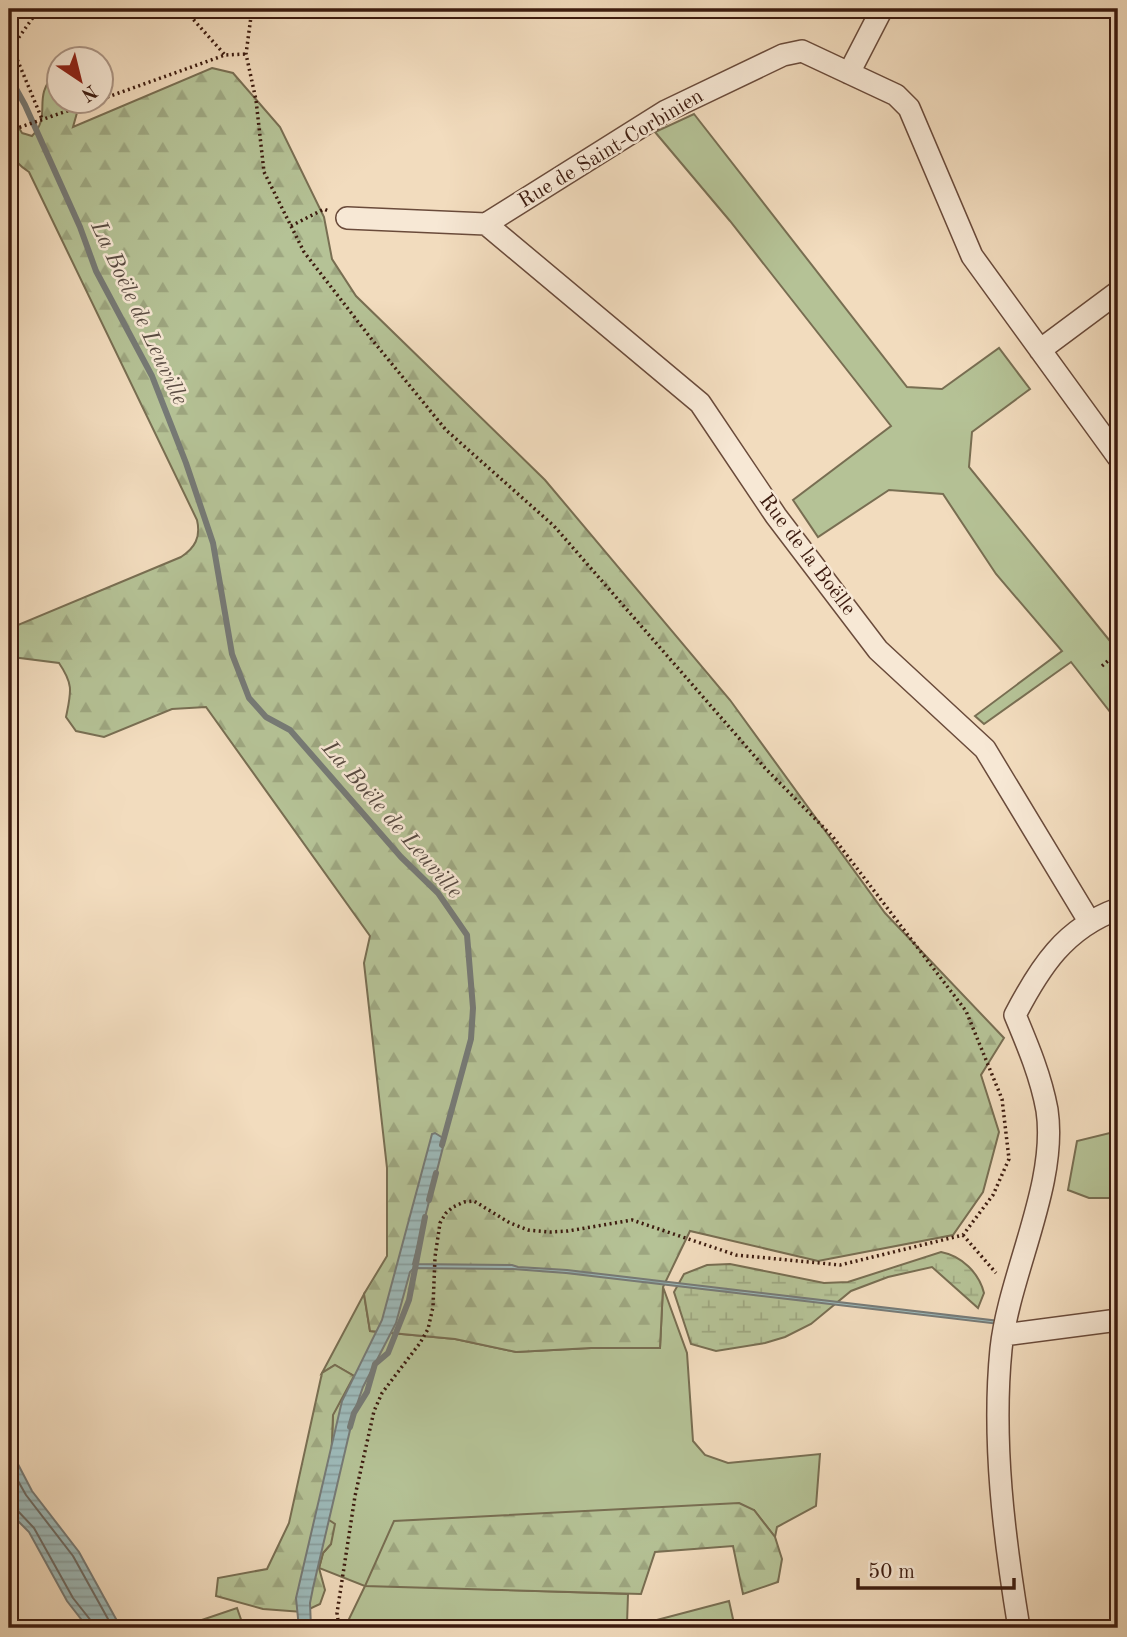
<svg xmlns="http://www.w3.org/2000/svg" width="1127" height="1637" viewBox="0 0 1127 1637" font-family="'Old Standard TT',serif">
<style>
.green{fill:#b5c296;stroke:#786e52;stroke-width:2}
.forest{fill:url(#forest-firs);stroke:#786e52;stroke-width:2}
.wetland{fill:url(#wetland-marsh);stroke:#786e52;stroke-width:2}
.water{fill:url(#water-rules);stroke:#767a76;stroke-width:2}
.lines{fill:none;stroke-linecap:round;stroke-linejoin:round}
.shore{stroke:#6c6a64;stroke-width:2}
.stream{stroke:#767a76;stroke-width:6}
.street-casing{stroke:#6a4b3b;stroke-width:24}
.path{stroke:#3c1b0f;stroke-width:3.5;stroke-dasharray:2 3.5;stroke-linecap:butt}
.street{stroke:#f7e8d5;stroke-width:21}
.labels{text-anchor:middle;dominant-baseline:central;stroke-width:5;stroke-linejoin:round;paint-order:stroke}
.street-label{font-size:21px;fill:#3c1b0f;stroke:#f7e8d5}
.water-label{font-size:23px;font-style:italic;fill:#594b42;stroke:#f7e8d5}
</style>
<defs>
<pattern id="forest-firs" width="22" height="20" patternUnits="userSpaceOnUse" patternTransform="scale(1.75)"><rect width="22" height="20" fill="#b5c296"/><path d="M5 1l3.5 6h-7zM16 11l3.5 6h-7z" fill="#9da680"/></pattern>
<pattern id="wetland-marsh" width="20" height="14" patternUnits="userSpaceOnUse" patternTransform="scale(1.75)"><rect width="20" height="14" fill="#b5c296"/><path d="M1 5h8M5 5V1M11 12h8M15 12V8" fill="none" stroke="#9da680"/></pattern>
<pattern id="water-rules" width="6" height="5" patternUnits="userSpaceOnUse" patternTransform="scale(1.75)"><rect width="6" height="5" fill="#9dbaba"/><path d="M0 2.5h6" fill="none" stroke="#889f9f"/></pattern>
</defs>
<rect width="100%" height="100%" fill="#f2dcbe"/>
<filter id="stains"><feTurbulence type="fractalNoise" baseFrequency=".00286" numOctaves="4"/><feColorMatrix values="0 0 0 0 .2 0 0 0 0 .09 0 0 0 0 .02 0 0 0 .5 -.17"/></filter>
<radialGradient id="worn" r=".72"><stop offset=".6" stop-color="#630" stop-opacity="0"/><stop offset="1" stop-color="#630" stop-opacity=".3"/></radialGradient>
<path class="green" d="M694 114 907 387 942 389 999 348 1030 389 972 432 969 467 1114 646 1118 643V722L1071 662 984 724 975 716 1062 651 996 574 943 494 889 490 818 537 793 500 891 426 730 221 655 132Z
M1118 1131V1211L1112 1198H1089L1068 1190 1077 1141Z
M663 1287 687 1353 693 1441 705 1455 728 1463 820 1454 816 1506 777 1527 775 1537 754 1510 366 1585 628 1594 627 1624 653 1621 729 1601 735 1628H348L349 1619 365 1586 319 1568 323 1553 331 1544 323 1516 331 1465 333 1414 354 1376 335 1365 322 1373 364 1294 370 1331 455 1339 516 1352 591 1348H660Z
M237 1608 244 1628H184V1626Z"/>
<path class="forest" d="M212 68 233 73 280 127 324 217 332 259 356 296 545 480 730 700 885 913 1004 1038 981 1075 999 1132 983 1192 953 1235 818 1261 690 1231 663 1287 660 1348H591L516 1352 455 1339 370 1331 364 1294 387 1256V1168L364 963 370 936 206 707 172 709 104 737 76 731 66 717C71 692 74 685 59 663L12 657 9 654V631L13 627 181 557C195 548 201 537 197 520L29 172C1 153 9 142 9 111L22 133 32 136C53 114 31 98 55 74H59L60 102H80L73 127Z
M335 1365 354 1376 333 1415 331 1465 323 1516 335 1524 331 1544 323 1553 319 1568 325 1590 320 1604 303 1612 263 1609 216 1596 218 1578 267 1569 289 1523 322 1373Z
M739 1503 754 1510 775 1537 782 1559 778 1582 743 1594 733 1546 655 1552 641 1594 365 1586 394 1521Z"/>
<path class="wetland" d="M941 1252C962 1256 979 1273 984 1293L978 1308 932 1267 888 1277 851 1291 811 1324 785 1337 765 1343 716 1351 691 1344 674 1292 684 1274 707 1265 730 1264 824 1283 848 1282Z"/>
<path class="water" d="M435 1133 443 1138V1147L413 1264 512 1265 518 1267 567 1270 999 1321V1324L566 1273 513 1269 414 1268 410 1272 396 1323 363 1387 354 1413 313 1588 310 1603 311 1628H299L296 1598 342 1401 382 1320 432 1134Z
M9 1447 32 1491 79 1552 121 1628H88L67 1601 29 1532 9 1512Z"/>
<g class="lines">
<path class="shore" d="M9 1465 26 1495 73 1556 113 1628
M9 1508 16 1509 34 1528 73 1598 92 1622 93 1628"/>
<path class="stream" d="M9 76 25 105 80 227 96 271 152 376 186 463 213 543 232 654 249 698 266 717 290 730 401 857 438 893 467 935 473 1008 471 1039 442 1145
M429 1200 436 1173
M350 1427 354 1413 367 1392 375 1364 388 1353 409 1300 425 1217"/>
<defs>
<path id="street" d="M849 73 882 9
M347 218 486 224 666 111 783 55 802 51 896 95 909 108 972 256 1118 457
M486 224 700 403 776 516 878 650 985 749 1089 921
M1040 350 1118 292
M1003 1335 1118 1320
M1019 1628C1004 1537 992 1441 1001 1349 1009 1274 1058 1184 1047 1110 1041 1077 1028 1046 1015 1015 1040 967 1065 928 1118 909"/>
</defs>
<use href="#street" class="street-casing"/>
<path class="path" d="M39 9 12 47 42 119
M181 9 192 18 225 55
M252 9 246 54 256 100 264 172 304 252 373 341 446 430 554 526 765 768 833 837 966 1011 1002 1099 1009 1159 993 1195 963 1235 840 1265 736 1255 632 1220 568 1231 550 1232 528 1230 510 1223 474 1201 464 1202 453 1207 446 1213 440 1223 435 1257 433 1307 428 1329 420 1343 382 1393 374 1411 355 1496 337 1613 339 1628
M102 99 225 55 246 54
M9 131 93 102
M291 226 324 209 329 211
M1102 666 1118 652
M963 1235 996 1273"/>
<use href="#street" class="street"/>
</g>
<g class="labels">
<g class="street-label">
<text transform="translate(611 149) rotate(-31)">Rue de Saint-Corbinien</text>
<text transform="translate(807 555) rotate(53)">Rue de la Boëlle</text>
</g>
<g class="water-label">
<text transform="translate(139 313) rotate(65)">La Boële de Leuville</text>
<text transform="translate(392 820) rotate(49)">La Boële de Leuville</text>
</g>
</g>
<rect width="1127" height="1637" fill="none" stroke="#f2dcbe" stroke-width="35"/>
<rect x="10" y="10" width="1106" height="1616" fill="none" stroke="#3c1b0f" stroke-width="3.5"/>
<rect x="18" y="18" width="1092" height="1602" fill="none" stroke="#3c1b0f" stroke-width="2"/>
<g transform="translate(80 80) rotate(145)"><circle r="33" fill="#f7e8d5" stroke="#ac9686" stroke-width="2"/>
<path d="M0-5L12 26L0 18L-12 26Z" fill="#8f2418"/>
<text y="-10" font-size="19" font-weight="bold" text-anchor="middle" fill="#3c1b0f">N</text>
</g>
<path d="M858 1578v10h156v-10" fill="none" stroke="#3c1b0f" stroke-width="3.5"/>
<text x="868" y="1578" font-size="21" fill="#3c1b0f" stroke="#f7e8d5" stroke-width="5" paint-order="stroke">50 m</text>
<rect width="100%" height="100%" filter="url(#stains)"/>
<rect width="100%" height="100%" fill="url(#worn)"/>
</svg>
